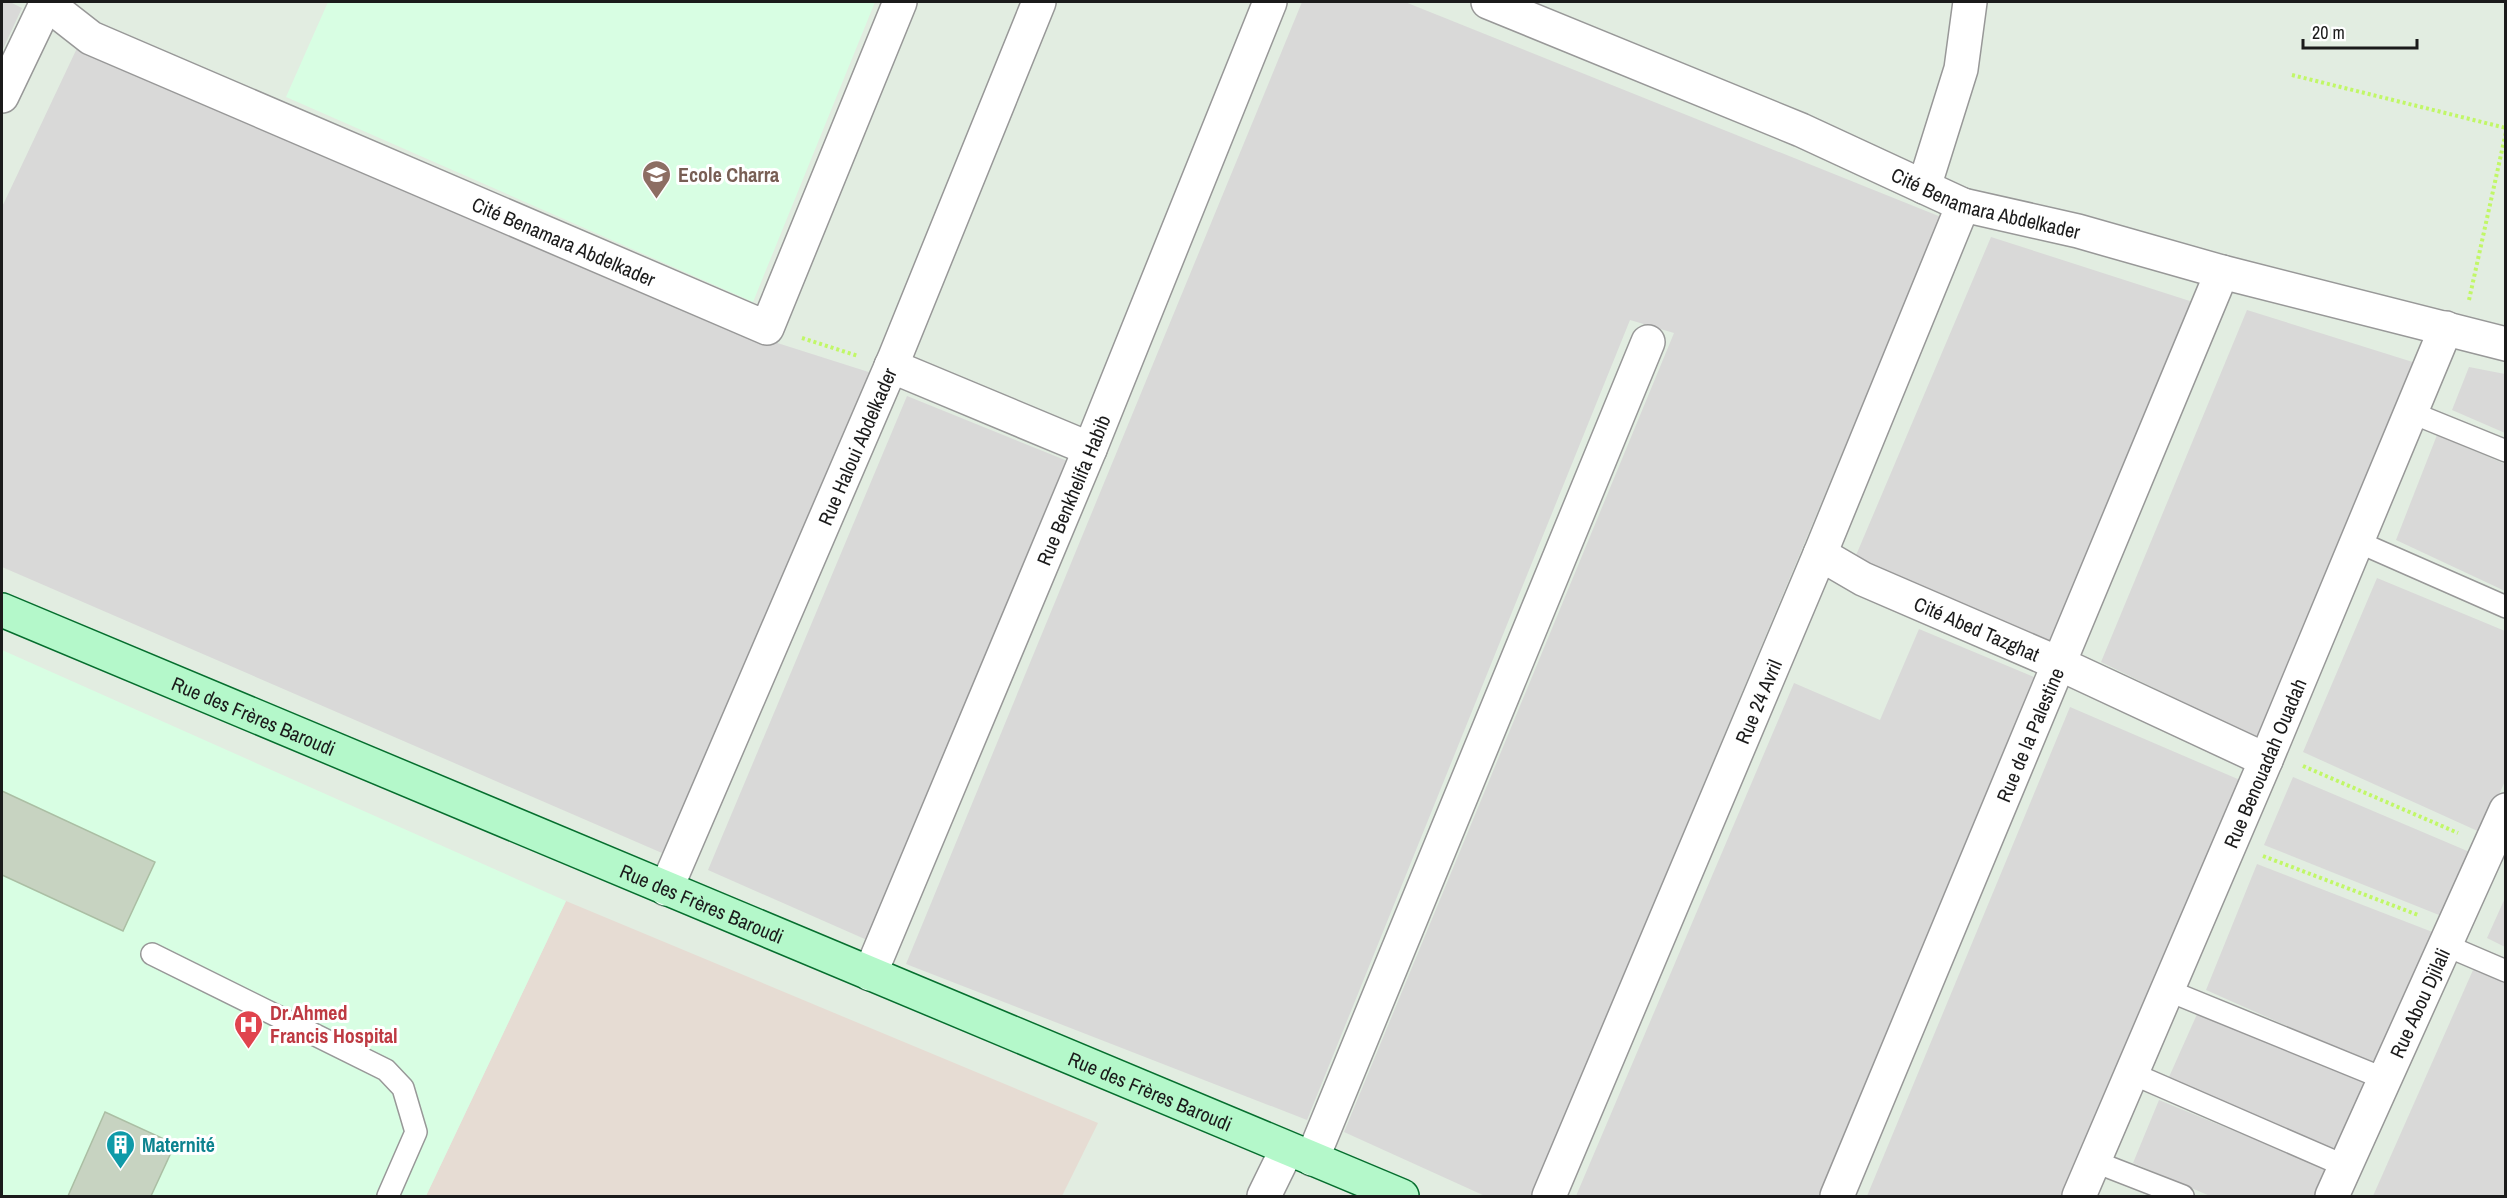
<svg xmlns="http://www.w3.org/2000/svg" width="2507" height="1198" viewBox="0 0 2507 1198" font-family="'Archivo Narrow',sans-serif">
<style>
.residential{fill:#d9d9d8}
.industrial{fill:#e6dcd3}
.education{fill:#d8fee3}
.building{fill:#c7d3c1;stroke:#abbea4;stroke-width:1.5}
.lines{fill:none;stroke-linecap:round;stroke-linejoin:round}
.lane-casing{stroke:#989898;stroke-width:24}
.street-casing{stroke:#989898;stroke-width:36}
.secondary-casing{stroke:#066e2e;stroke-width:36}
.path{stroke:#c1f767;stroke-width:4;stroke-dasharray:3 3;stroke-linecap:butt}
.lane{stroke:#fff;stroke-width:21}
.street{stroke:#fff;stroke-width:33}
.secondary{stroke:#b4f8ca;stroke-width:33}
.labels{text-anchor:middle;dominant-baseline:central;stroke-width:6;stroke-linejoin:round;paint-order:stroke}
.education-label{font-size:20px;font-weight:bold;fill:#785e54;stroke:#fff;text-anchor:start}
.street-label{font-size:20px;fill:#1b1b1b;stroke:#fff}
.health-label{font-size:20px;font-weight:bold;fill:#be3a42;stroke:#fff;text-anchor:start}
.culture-label{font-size:20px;font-weight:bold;fill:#0d838f;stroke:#fff;text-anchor:start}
</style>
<rect width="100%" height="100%" fill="#e2ede1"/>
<path class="residential" d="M2 2H10L22 8 2 51Z
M1302 2H1405L1941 217 1531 1196H1485L1344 1132 1674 333 1630 320 1307 1120 906 964Z
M78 46 768 340 878 375 662 853 2 567V207Z
M1991 237 2196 303 2053 644 1854 560Z
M2247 310 2419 364 2256 738 2101 662Z
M2469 367 2505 374V433L2452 410Z
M907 396 1070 462 867 940 708 870Z
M2437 435 2505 464V591L2396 540Z
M2377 578 2505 631V781L2482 833 2303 752Z
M1919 629 2041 680 1821 1196H1576L1794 683 1880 720Z
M2070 707 2240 780 2063 1196H1867Z
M2293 777 2472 853 2444 917 2264 845Z
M2257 864 2435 933 2375 1065 2206 990Z
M2505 898V947L2487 938Z
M2477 961 2505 975V1196H2373Z
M2198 1012 2366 1081 2333 1152 2169 1077Z
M2159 1100 2329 1170 2317 1196H2210L2133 1163Z"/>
<path class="industrial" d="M566 901 1098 1123 1062 1196H426Z"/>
<path class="education" d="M328 2H875L753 302 286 97Z
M2 650 566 901 426 1196H2Z"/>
<path class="building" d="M2 791 155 862 123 931 2 875Z
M105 1112 175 1144 151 1196H68Z"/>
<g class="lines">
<defs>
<path id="lane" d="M2410 412 2506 451
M2356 541 2506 607
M2445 945 2506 971
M152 954 386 1070 403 1088 416 1132 388 1196
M2167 990 2385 1079
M2131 1073 2345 1166
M2093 1161 2183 1196"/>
<g id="street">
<path id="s1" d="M45 2 91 38 767 328 900 2"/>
<path id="s2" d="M1488 2 1801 130 1963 205 2078 231 2222 272 2506 344"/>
<path d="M2 96 47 2"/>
<path d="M1924 187 1961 69 1970 2"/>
<path d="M891 366 1090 449"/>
<path id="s3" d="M1820 554 1863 579 2060 664 2266 760"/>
<path id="s4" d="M666 889 895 357 1039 2"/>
<path id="s5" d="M870 974 1090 449 1270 2"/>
<path d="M1312 1159 1648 342"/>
<path d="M1264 1196 1287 1149"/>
<path id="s6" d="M1549 1196 1820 554 1963 205"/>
<path id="s7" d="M1837 1196C1964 888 2095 581 2222 272"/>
<path id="s8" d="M2079 1196 2266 760 2446 328"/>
<path id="s9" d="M2332 1196 2506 810"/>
</g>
<g id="secondary">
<path id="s10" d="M2 610 1402 1196"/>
</g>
</defs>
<use href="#lane" class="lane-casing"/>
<use href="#street" class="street-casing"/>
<use href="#secondary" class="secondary-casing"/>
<path class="path" d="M2292 75 2506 128
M2469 300 2506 132
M802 338 858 356
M2303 766 2458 833
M2263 856 2418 915"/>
<use href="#lane" class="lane"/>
<use href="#street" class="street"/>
<use href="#secondary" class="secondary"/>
</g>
<defs>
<symbol id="school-pin" viewBox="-11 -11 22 30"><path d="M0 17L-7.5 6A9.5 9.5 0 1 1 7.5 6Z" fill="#8d6e63" stroke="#fff"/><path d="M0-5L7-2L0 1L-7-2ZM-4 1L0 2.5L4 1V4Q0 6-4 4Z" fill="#fff"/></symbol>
<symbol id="hospital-pin" viewBox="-11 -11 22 30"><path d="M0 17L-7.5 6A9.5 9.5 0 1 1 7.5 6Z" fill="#e0444e" stroke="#fff"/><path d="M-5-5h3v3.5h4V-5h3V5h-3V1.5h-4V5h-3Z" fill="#fff"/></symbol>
<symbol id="building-pin" viewBox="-11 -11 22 30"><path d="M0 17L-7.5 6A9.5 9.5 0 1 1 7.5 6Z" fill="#0f9aa8" stroke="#fff"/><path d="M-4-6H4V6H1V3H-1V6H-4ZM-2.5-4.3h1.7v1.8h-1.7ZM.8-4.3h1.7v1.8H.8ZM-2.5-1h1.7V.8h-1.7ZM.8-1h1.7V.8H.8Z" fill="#fff"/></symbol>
</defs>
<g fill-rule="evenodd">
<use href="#school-pin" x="640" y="158" width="33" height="45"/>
<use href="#hospital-pin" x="232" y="1008" width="33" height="45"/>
<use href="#building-pin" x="104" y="1128" width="33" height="45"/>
</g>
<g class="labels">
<g class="education-label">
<text x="678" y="174">Ecole Charra</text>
</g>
<g class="street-label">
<text stroke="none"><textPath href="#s2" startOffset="538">Cité Benamara Abdelkader</textPath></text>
<text stroke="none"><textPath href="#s1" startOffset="573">Cité Benamara Abdelkader</textPath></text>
<text stroke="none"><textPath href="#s4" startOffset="482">Rue Haloui Abdelkader</textPath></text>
<text stroke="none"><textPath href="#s5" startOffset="525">Rue Benkhelifa Habib</textPath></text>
<text stroke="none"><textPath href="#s3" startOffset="174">Cité Abed Tazghat</textPath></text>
<text stroke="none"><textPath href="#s6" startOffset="537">Rue 24 Avril</textPath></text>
<text stroke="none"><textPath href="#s10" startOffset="273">Rue des Frères Baroudi</textPath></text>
<text stroke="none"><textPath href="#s7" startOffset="500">Rue de la Palestine</textPath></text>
<text stroke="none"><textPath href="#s8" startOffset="471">Rue Benouadah Ouadah</textPath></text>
<text stroke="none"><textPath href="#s10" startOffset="759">Rue des Frères Baroudi</textPath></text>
<text stroke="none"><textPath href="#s9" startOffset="212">Rue Abou Djilali</textPath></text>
<text stroke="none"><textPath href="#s10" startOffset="1245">Rue des Frères Baroudi</textPath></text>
</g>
<g class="health-label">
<text x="270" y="1012">Dr.Ahmed<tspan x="270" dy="23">Francis Hospital</tspan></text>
</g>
<g class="culture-label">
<text x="142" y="1144">Maternité</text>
</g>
</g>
<rect width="2507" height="1198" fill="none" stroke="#1b1b1b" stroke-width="6"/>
<path d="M2303 39v9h114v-9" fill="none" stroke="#1b1b1b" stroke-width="3"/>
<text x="2312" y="39" font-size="18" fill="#1b1b1b" stroke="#ffffff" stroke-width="4.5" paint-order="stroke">20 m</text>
</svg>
